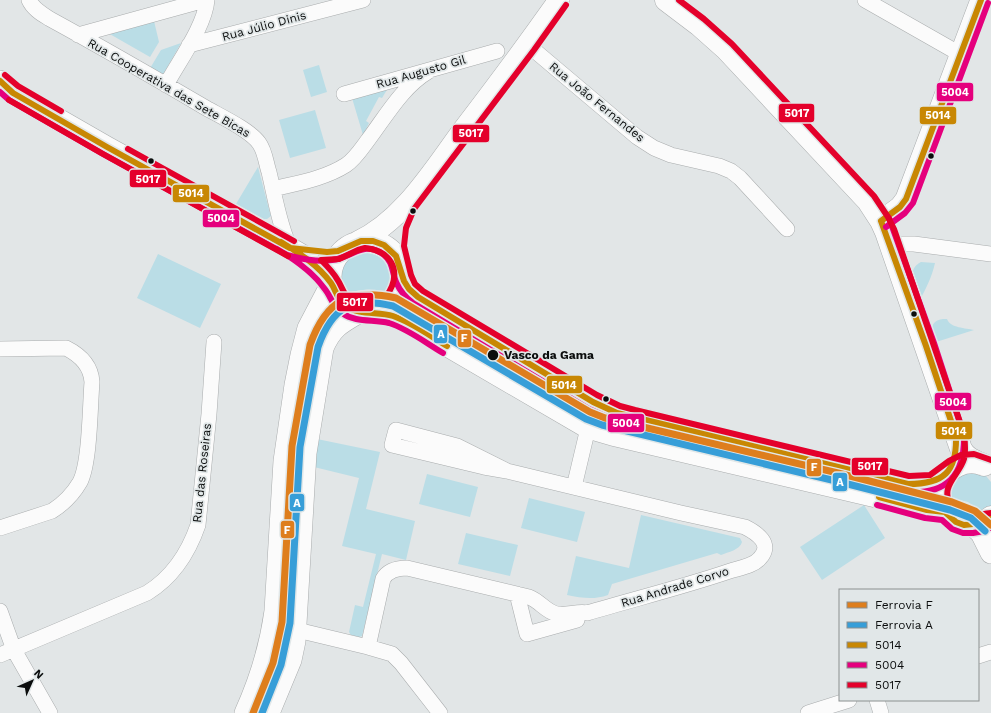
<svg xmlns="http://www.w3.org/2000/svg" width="991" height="713" viewBox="0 0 991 713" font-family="'Work Sans',sans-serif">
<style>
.green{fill:#badde6}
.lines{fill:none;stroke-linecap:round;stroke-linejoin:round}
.street-casing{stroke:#a9acad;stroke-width:16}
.secondary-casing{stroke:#a9acad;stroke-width:22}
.primary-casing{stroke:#a9acad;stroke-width:23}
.street{stroke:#fbfbfb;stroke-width:15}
.secondary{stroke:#fbfbfb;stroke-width:21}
.primary{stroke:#fbfbfb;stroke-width:22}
.bus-1-casing{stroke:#e1e7e8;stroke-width:9}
.bus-2-casing{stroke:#e1e7e8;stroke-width:9}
.bus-3-casing{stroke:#e1e7e8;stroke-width:9}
.bus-1{stroke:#c88703;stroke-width:6}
.bus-2{stroke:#e5007d;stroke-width:6}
.bus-3{stroke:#e4002b;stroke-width:6}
.rail-1-casing{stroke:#e1e7e8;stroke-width:10}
.rail-2-casing{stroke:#e1e7e8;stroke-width:10}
.rail-1{stroke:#de7e1d;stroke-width:7}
.rail-2{stroke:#379ed8;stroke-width:7}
.bus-dot{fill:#0b0d0d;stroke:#e1e7e8;stroke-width:1.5}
.labels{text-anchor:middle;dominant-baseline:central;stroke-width:3.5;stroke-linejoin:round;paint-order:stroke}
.street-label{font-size:12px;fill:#0b0d0d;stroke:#e1e7e8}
.stop-label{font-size:12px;font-weight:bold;fill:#0b0d0d;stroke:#e1e7e8;text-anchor:start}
.line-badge{stroke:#e1e7e8;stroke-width:1.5}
.badge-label{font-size:11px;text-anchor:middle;font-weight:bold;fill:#fff}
</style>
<rect width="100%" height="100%" fill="#e2e6e7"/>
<path class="green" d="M154 21 159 42 150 57 108 33Z
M181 43 164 73 162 74 149 70 161 50Z
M319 65 327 92 311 97 303 70Z
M388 88 382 98 379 97 366 121 369 123 363 135 352 98Z
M315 110 326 148 290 158 279 120Z
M258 167 270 213 271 216 267 219H264L236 204Z
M368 248C391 253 403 271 391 293 374 288 360 288 343 296 331 271 340 250 368 248Z
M158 254 221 284 200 328 137 298Z
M921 262 935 263C932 277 926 288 920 300 915 288 905 270 921 262Z
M943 319H947C950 328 966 328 974 330L936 342C932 332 928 321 943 319Z
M317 439 380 452 366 509 415 521 406 560 382 554 362 636 359 637 351 635 349 632 355 605 363 607 376 554 342 546 359 478 314 467Z
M979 472 986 476 991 482V507L985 514 968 502 946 497 955 475Z
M427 474 478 487 470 517 419 504Z
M529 498 585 512 577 542 521 528Z
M864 505 885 538 822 580 800 547Z
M641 515 740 538 742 542C740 550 728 552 721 555L717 553 612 584 608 595C594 600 582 598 567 595L576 556 629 568Z
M466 533 518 545 510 576 458 564Z"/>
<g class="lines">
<defs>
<path id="street" d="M29 0C33 9 42 14 50 19 103 48 155 78 206 108 220 116 250 130 259 143 265 151 266 163 269 172 275 197 279 224 290 248
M865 0 960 54
M78 35 205 0
M189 45 363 0
M528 45 637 137 654 148 671 155 719 166 731 171 740 178 787 229
M166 85C179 61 205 26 207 0
M344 94 497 51
M273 189C297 183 324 179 346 165 355 159 362 148 368 140 386 116 403 86 429 71
M890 244H914L991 254
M0 349 66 348C80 355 91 366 92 382 90 406 90 463 80 482 73 494 63 504 52 511L0 528
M396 430 457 446 507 471 484 467 392 445Z
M574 487 588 428
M517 594 527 634 577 620
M0 611 14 650 50 713
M297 630 368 647 392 654 401 663 440 713
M368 647 383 579C388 570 397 568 407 568L529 597C540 601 546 612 557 614 567 616 577 611 587 613 634 599 683 587 730 571 739 568 754 566 760 558 773 544 757 533 745 527L681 513 507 471
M0 655 147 593C173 577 188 554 198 525L209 414 214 342
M978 656 991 652
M877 700 881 713
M808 713 849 700"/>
<path id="secondary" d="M0 81 13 93 107 147 290 248 304 256 331 284
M881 221 900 207 906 199 981 0
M331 277a36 36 0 1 1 72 0a36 36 0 1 1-72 0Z
M357 242C403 221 434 169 463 130 496 87 528 44 559 0
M403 278 409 289 418 297 593 402 617 413 908 484C926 485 934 483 948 472
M367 313 385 314 401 319 588 428 612 435 906 504 927 510 945 512
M972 525 981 533 991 553
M245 713C260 680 270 647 275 611L284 461 295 385 301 355 308 328 331 284
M269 713 291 660 295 641 306 453 323 348C332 327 341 323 360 312"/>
<path id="primary" d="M666 0 699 25 726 49 868 201 881 221 886 232 961 449C965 457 972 460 981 464
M984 465C975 461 965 462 957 466 952 468 948 472 945 476 924 506 964 541 991 517"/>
</defs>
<use href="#street" class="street-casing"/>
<use href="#secondary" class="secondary-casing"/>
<use href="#primary" class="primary-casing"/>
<use href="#street" class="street"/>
<use href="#secondary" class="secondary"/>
<use href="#primary" class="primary"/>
<defs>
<path id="bus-1" d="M0 81 13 93 107 147 290 248 327 252 338 251 361 241H373L384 245 396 256 404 281 409 289 418 297 593 402 617 413 908 484C944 484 957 472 956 436L926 346 881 221
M881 221 900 207 906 199 981 0
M281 242C299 253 318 265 331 283 336 290 337 300 346 306 360 316 378 311 393 316 413 323 430 336 447 346
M879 497 927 510 945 512 956 522 964 525 982 523 991 517"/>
<path id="bus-2" d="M0 92 9 100 103 154 287 255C301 259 318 262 332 260 352 258 364 239 384 255 393 262 392 272 396 282 400 291 406 298 413 303L589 409 614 420 906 492C947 495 965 475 964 435L934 343 889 218
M886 227 905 213 913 203 988 3
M277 249C294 259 312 271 324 288 331 296 332 306 342 313 356 323 373 319 389 323 408 329 426 343 443 353
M877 505 925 518 942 520 952 529 963 533H973L984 531 991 527"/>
<path id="bus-3" d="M679 0 704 19 732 44 874 196 888 217 894 229 964 434C965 442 966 451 964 459 959 476 938 487 952 507 955 512 960 516 967 517 975 518 983 513 991 513
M566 5 534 50 414 209 406 228 404 246 411 275 415 284 423 291 597 395 620 406 635 410 909 476 930 475 949 461 961 455 974 454 991 460
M5 75 18 86 61 111
M9 100 103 154 288 256
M128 149 294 241
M365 248C420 254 387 326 350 300 343 294 342 286 337 279 333 272 327 266 321 260L339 259 358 250Z"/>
</defs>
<use href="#bus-1" class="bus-1-casing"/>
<use href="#bus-2" class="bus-2-casing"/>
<use href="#bus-3" class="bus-3-casing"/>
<use href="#bus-1" class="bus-1"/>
<use href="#bus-2" class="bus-2"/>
<use href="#bus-3" class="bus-3"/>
<defs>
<path id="rail-1" d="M253 713 273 663 282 622 292 446 310 345C326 300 349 288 396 298L590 412 605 418 838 473 952 502 975 511 991 525"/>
<path id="rail-2" d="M262 713 281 665 290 623 300 447 318 347C332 307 352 296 393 306L586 419 602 425 836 481 950 510 971 518 985 531"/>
</defs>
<use href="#rail-1" class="rail-1-casing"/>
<use href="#rail-2" class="rail-2-casing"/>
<use href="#rail-1" class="rail-1"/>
<use href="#rail-2" class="rail-2"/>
</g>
<g class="bus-dot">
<circle cx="931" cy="156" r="3.5"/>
<circle cx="151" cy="161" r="3.5"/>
<circle cx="413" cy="211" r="3.5"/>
<circle cx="914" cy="314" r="3.5"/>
<circle cx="493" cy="355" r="6"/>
<circle cx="606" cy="399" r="3.5"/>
</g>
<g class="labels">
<g class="street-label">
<text transform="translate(264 26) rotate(-15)">Rua Júlio Dinis</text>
<text transform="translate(421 72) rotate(-16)">Rua Augusto Gil</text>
<text transform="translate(169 88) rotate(30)">Rua Cooperativa das Sete Bicas</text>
<text transform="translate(597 102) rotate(39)">Rua João Fernandes</text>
<text transform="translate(202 473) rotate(-84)">Rua das Roseiras</text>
<text transform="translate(675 587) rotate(-17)">Rua Andrade Corvo</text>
</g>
<g class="stop-label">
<text x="504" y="355">Vasco da Gama</text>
</g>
</g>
<g class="line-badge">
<rect x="936" y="82" width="38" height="20" rx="4" fill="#e5007d"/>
<rect x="778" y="103" width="37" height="20" rx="4" fill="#e4002b"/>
<rect x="919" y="106" width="38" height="19" rx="4" fill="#c88703"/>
<rect x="452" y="124" width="38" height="19" rx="4" fill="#e4002b"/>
<rect x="129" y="169" width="38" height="19" rx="4" fill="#e4002b"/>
<rect x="172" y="184" width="38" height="19" rx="4" fill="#c88703"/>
<rect x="202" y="209" width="38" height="19" rx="4" fill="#e5007d"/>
<rect x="336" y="292" width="38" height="20" rx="4" fill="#e4002b"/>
<rect x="433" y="324" width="15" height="20" rx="4" fill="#379ed8"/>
<rect x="457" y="329" width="15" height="19" rx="4" fill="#de7e1d"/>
<rect x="546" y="375" width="37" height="19" rx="4" fill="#c88703"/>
<rect x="934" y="392" width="38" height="19" rx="4" fill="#e5007d"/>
<rect x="607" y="413" width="38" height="20" rx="4" fill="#e5007d"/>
<rect x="935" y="421" width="38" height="19" rx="4" fill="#c88703"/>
<rect x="851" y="457" width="38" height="19" rx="4" fill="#e4002b"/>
<rect x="806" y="458" width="16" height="19" rx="4" fill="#de7e1d"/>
<rect x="832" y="472" width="16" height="20" rx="4" fill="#379ed8"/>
<rect x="289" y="493" width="16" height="19" rx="4" fill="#379ed8"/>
<rect x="280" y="520" width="15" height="19" rx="4" fill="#de7e1d"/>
</g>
<g class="badge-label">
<text x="955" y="96">5004</text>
<text x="797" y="117">5017</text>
<text x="938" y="119">5014</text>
<text x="471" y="137">5017</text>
<text x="148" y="183">5017</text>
<text x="191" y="197">5014</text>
<text x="221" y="222">5004</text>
<text x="355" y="306">5017</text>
<text x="441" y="338">A</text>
<text x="464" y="342">F</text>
<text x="564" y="389">5014</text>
<text x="953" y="406">5004</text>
<text x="626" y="427">5004</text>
<text x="954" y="435">5014</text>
<text x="870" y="470">5017</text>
<text x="814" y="471">F</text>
<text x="840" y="486">A</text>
<text x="297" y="507">A</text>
<text x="287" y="534">F</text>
</g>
<rect x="839" y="589" width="140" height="112" fill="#e1e7e8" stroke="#8b9090"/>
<rect x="847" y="602" width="20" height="6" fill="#de7e1d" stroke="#8b9090"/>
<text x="875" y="609" font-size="12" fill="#0b0d0d">Ferrovia F</text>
<rect x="847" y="622" width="20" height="6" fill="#379ed8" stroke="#8b9090"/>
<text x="875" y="629" font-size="12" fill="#0b0d0d">Ferrovia A</text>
<rect x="847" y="642" width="20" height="6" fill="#c88703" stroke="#8b9090"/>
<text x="875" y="649" font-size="12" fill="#0b0d0d">5014</text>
<rect x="847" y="662" width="20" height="6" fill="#e5007d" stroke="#8b9090"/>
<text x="875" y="669" font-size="12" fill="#0b0d0d">5004</text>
<rect x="847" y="682" width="20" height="6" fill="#e4002b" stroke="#8b9090"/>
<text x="875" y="689" font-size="12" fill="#0b0d0d">5017</text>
<g transform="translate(32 681) rotate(45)" stroke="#e1e7e8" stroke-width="3" paint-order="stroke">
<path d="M0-3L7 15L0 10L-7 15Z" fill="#0b0d0d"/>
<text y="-6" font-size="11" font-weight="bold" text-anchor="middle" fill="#0b0d0d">N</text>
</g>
</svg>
